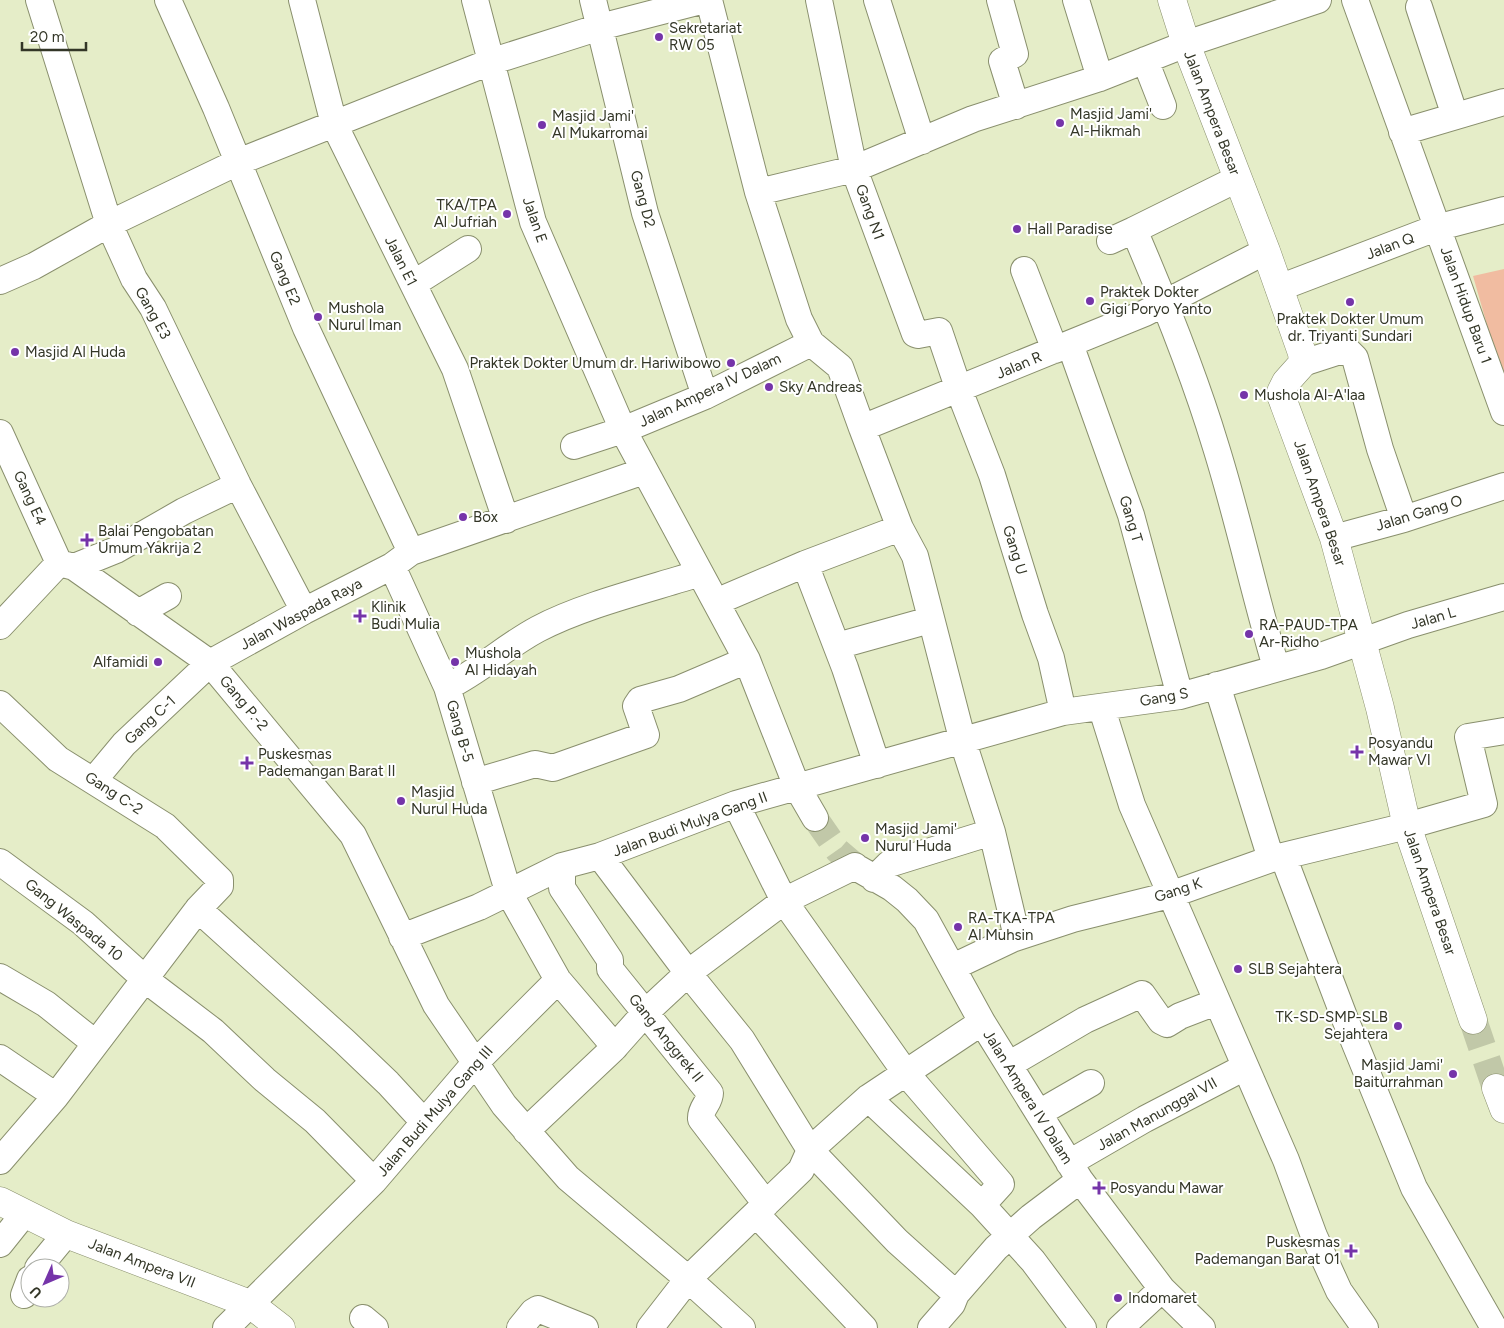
<svg xmlns="http://www.w3.org/2000/svg" width="1504" height="1328" viewBox="0 0 1504 1328" font-family="Figtree,sans-serif">
<style>
.green{fill:#f1bca1}
.lines{fill:none;stroke-linecap:round;stroke-linejoin:round}
.minor-tunnel{stroke:#c1c8a8;stroke-width:26;stroke-dasharray:26 13;stroke-linecap:butt}
.tertiary-tunnel{stroke:#c1c8a8;stroke-width:28;stroke-dasharray:28 14;stroke-linecap:butt}
.minor-casing{stroke:#898f6d;stroke-width:28}
.tertiary-casing{stroke:#898f6d;stroke-width:29}
.minor{stroke:#fff;stroke-width:26}
.tertiary{stroke:#fff;stroke-width:28}
.poi-dot{fill:#7534a9;stroke:#fff;stroke-width:2}
.labels{text-anchor:middle;dominant-baseline:central;stroke-width:4;stroke-linejoin:round;paint-order:stroke}
.poi-label{font-size:15px;fill:#333627;stroke:#fff;text-anchor:start}
.street-label{font-size:15px;fill:#333627;stroke:#fff}
</style>
<rect width="100%" height="100%" fill="#e5edc8"/>
<path class="green" d="M1504 269V384L1473 276Z"/>
<g class="lines">
<path class="minor-tunnel" d="M815 818 838 851 859 869"/>
<path class="tertiary-tunnel" d="M1473 1020 1496 1088"/>
<defs>
<path id="minor" d="M39 0 109 224 134 279 153 308 238 485 304 611
M168 0 216 108 306 328 411 552
M302 0 334 124 455 369 506 520
M475 0 533 222 623 430 574 446
M593 0 645 213 705 396
M709 0 758 192 799 319 811 343 705 396 623 430 747 660 797 787 815 818
M819 0 854 169 915 334 918 335 939 331 959 390 992 475 1035 614 1051 658 1063 712
M877 0 922 141
M1000 0 1015 54 1002 61 1016 106
M1076 0 1100 78
M1355 0 1504 412
M1419 7 1455 116
M1145 60 1163 106
M1402 132 1504 102
M758 192 854 169 973 119 1100 78 1186 44 1318 0
M1134 230 1237 179
M1110 241 1134 230C1164 300 1193 371 1215 444 1238 517 1254 593 1276 667
M1024 270 1055 350
M0 281 34 266 109 224 238 162 334 124 490 62 600 27 705 0
M413 284 468 249
M1279 288 1436 228 1504 210
M811 343 840 367 862 428 1145 313 1266 251
M1070 344 1131 515 1180 696
M1303 363 1337 352 1348 351 1355 358 1380 449 1404 519
M862 428 900 528 915 556 963 742 992 832 1017 937
M0 433 59 563
M1334 538 1404 519 1504 486
M805 564 845 668 877 765
M392 566 447 687 508 891 558 980 615 1047
M74 567 116 550 184 511 238 485
M716 602 805 564 900 528
M138 613 168 596
M0 626 59 563 74 567 210 663 304 611 392 566 411 552 644 471
M837 646 930 620
M1217 685 1271 859
M447 687C480 671 506 646 538 629 583 605 650 589 700 573
M0 704 58 759 165 826 220 880V886L198 909 56 1096 0 1161
M1102 709 1132 805 1286 1160 1314 1236 1339 1291 1365 1328
M94 780 124 744 210 663 353 835 436 1005 504 1105 568 1178 688 1279 742 1328
M475 782 535 764 553 768 646 735 636 706 640 700 679 689 747 660
M736 804 784 901 905 1072 1001 1184 982 1205
M600 856 688 973 742 1040 810 1150 897 1241 956 1294
M1283 856 1345 1019 1414 1188 1494 1328
M0 862 83 923 146 980 213 1031 265 1080 315 1121 374 1181
M562 866V888L610 960V969L710 1093C710 1103 700 1108 701 1119L766 1204
M859 869 892 888 907 900 926 920 982 1022 1080 1180 1162 1289 1202 1328
M874 879 889 864 992 832
M198 909 344 1041 388 1083 424 1122
M402 937 479 907 562 866 600 856 736 804 1063 712 1180 696 1321 656 1408 625 1504 597
M953 967 1012 939 1073 919 1170 895 1271 859 1407 826 1484 804 1468 737 1504 731
M0 977 46 1004 95 1043
M0 1058 56 1096
M1010 1064 1085 1020 1142 994 1161 1021 1167 1024 1180 1016 1216 1002
M868 1098 982 1205 1033 1261 1083 1328
M1039 1113 1091 1083
M526 1131 613 1049 645 1013 688 973 784 901 855 866
M1069 1163 1145 1119 1245 1067
M756 1214 864 1328
M0 1244 24 1214
M38 1268 66 1234
M24 1295 30 1279
M363 1318 375 1328
M226 1328 374 1181 475 1063 558 980
M520 1328 533 1312 538 1309 585 1328
M650 1328 688 1279 801 1170 810 1150 868 1098 982 1022
M931 1328 952 1304 956 1294 996 1248 1031 1217 1080 1180
M1120 1328 1162 1289"/>
<path id="tertiary" d="M1172 0 1186 44 1266 251 1302 353 1303 363 1286 382 1281 392 1282 398 1334 538 1380 708 1407 826 1473 1020
M1496 1088 1504 1109
M0 1201 66 1234 250 1304 281 1328"/>
</defs>
<use href="#minor" class="minor-casing"/>
<use href="#tertiary" class="tertiary-casing"/>
<use href="#minor" class="minor"/>
<use href="#tertiary" class="tertiary"/>
</g>
<g class="poi-dot">
<circle cx="659" cy="37" r="5"/>
<circle cx="1060" cy="123" r="5"/>
<circle cx="542" cy="125" r="5"/>
<circle cx="507" cy="214" r="5"/>
<circle cx="1017" cy="229" r="5"/>
<circle cx="1090" cy="301" r="5"/>
<circle cx="1350" cy="302" r="5"/>
<circle cx="318" cy="317" r="5"/>
<circle cx="15" cy="352" r="5"/>
<circle cx="731" cy="363" r="5"/>
<circle cx="769" cy="387" r="5"/>
<circle cx="1244" cy="395" r="5"/>
<circle cx="463" cy="517" r="5"/>
<path d="M84.5 532.5h5v5h5v5h-5v5h-5v-5h-5v-5h5z"/>
<path d="M357.5 608.5h5v5h5v5h-5v5h-5v-5h-5v-5h5z"/>
<circle cx="1249" cy="634" r="5"/>
<circle cx="158" cy="662" r="5"/>
<circle cx="455" cy="662" r="5"/>
<path d="M1354.5 744.5h5v5h5v5h-5v5h-5v-5h-5v-5h5z"/>
<path d="M244.5 755.5h5v5h5v5h-5v5h-5v-5h-5v-5h5z"/>
<circle cx="401" cy="801" r="5"/>
<circle cx="865" cy="838" r="5"/>
<circle cx="958" cy="927" r="5"/>
<circle cx="1238" cy="969" r="5"/>
<circle cx="1398" cy="1026" r="5"/>
<circle cx="1453" cy="1074" r="5"/>
<path d="M1096.5 1180.5h5v5h5v5h-5v5h-5v-5h-5v-5h5z"/>
<path d="M1348.5 1243.5h5v5h5v5h-5v5h-5v-5h-5v-5h5z"/>
<circle cx="1118" cy="1298" r="5"/>
</g>
<g class="labels">
<g class="poi-label">
<text x="669" y="28">Sekretariat<tspan x="669" dy="17">RW 05</tspan></text>
<text x="1070" y="114">Masjid Jami'<tspan x="1070" dy="17">Al-Hikmah</tspan></text>
<text x="552" y="116">Masjid Jami'<tspan x="552" dy="17">Al Mukarromai</tspan></text>
<text x="497" y="205" text-anchor="end">TKA/TPA<tspan x="497" dy="17">Al Jufriah</tspan></text>
<text x="1027" y="229">Hall Paradise</text>
<text x="1100" y="292">Praktek Dokter<tspan x="1100" dy="17">Gigi Poryo Yanto</tspan></text>
<text x="328" y="308">Mushola<tspan x="328" dy="17">Nurul Iman</tspan></text>
<text x="1350" y="319" text-anchor="middle">Praktek Dokter Umum<tspan x="1350" dy="17">dr. Triyanti Sundari</tspan></text>
<text x="25" y="352">Masjid Al Huda</text>
<text x="721" y="363" text-anchor="end">Praktek Dokter Umum dr. Hariwibowo</text>
<text x="779" y="387">Sky Andreas</text>
<text x="1254" y="395">Mushola Al-A'laa</text>
<text x="473" y="517">Box</text>
<text x="98" y="531">Balai Pengobatan<tspan x="98" dy="17">Umum Yakrija 2</tspan></text>
<text x="371" y="607">Klinik<tspan x="371" dy="17">Budi Mulia</tspan></text>
<text x="1259" y="625">RA-PAUD-TPA<tspan x="1259" dy="17">Ar-Ridho</tspan></text>
<text x="465" y="653">Mushola<tspan x="465" dy="17">Al Hidayah</tspan></text>
<text x="148" y="662" text-anchor="end">Alfamidi</text>
<text x="1368" y="743">Posyandu<tspan x="1368" dy="17">Mawar VI</tspan></text>
<text x="258" y="754">Puskesmas<tspan x="258" dy="17">Pademangan Barat II</tspan></text>
<text x="411" y="792">Masjid<tspan x="411" dy="17">Nurul Huda</tspan></text>
<text x="875" y="829">Masjid Jami'<tspan x="875" dy="17">Nurul Huda</tspan></text>
<text x="968" y="918">RA-TKA-TPA<tspan x="968" dy="17">Al Muhsin</tspan></text>
<text x="1248" y="969">SLB Sejahtera</text>
<text x="1388" y="1017" text-anchor="end">TK-SD-SMP-SLB<tspan x="1388" dy="17">Sejahtera</tspan></text>
<text x="1443" y="1065" text-anchor="end">Masjid Jami'<tspan x="1443" dy="17">Baiturrahman</tspan></text>
<text x="1110" y="1188">Posyandu Mawar</text>
<text x="1340" y="1242" text-anchor="end">Puskesmas<tspan x="1340" dy="17">Pademangan Barat 01</tspan></text>
<text x="1128" y="1298">Indomaret</text>
</g>
<g class="street-label">
<text transform="translate(1212 113) rotate(69)">Jalan Ampera Besar</text>
<text transform="translate(643 199) rotate(75)">Gang D2</text>
<text transform="translate(870 212) rotate(70)">Gang N1</text>
<text transform="translate(535 220) rotate(71)">Jalan E</text>
<text transform="translate(1390 246) rotate(-21)">Jalan Q</text>
<text transform="translate(401 261) rotate(63)">Jalan E1</text>
<text transform="translate(285 278) rotate(67)">Gang E2</text>
<text transform="translate(1466 305) rotate(70)">Jalan Hidup Baru 1</text>
<text transform="translate(153 313) rotate(61)">Gang E3</text>
<text transform="translate(1019 365) rotate(-23)">Jalan R</text>
<text transform="translate(710 390) rotate(-25)">Jalan Ampera IV Dalam</text>
<text transform="translate(30 498) rotate(65)">Gang E4</text>
<text transform="translate(1320 503) rotate(71)">Jalan Ampera Besar</text>
<text transform="translate(1419 513) rotate(-17)">Jalan Gang O</text>
<text transform="translate(1131 519) rotate(73)">Gang T</text>
<text transform="translate(1015 550) rotate(73)">Gang U</text>
<text transform="translate(301 614) rotate(-28)">Jalan Waspada Raya</text>
<text transform="translate(1433 618) rotate(-16)">Jalan L</text>
<text transform="translate(1164 697) rotate(-10)">Gang S</text>
<text transform="translate(244 703) rotate(50)">Gang P.-2</text>
<text transform="translate(150 720) rotate(-43)">Gang C-1</text>
<text transform="translate(460 731) rotate(74)">Gang B-5</text>
<text transform="translate(114 793) rotate(33)">Gang C-2</text>
<text transform="translate(690 824) rotate(-20)">Jalan Budi Mulya Gang II</text>
<text transform="translate(1178 890) rotate(-18)">Gang K</text>
<text transform="translate(1430 892) rotate(71)">Jalan Ampera Besar</text>
<text transform="translate(74 920) rotate(39)">Gang Waspada 10</text>
<text transform="translate(666 1038) rotate(51)">Gang Anggrek II</text>
<text transform="translate(1028 1097) rotate(58)">Jalan Ampera IV Dalam</text>
<text transform="translate(435 1111) rotate(-49)">Jalan Budi Mulya Gang III</text>
<text transform="translate(1157 1114) rotate(-29)">Jalan Manunggal VII</text>
<text transform="translate(142 1263) rotate(21)">Jalan Ampera VII</text>
</g>
</g>
<g transform="translate(45 1283) rotate(225)"><circle r="24" fill="#ffffff" stroke="#adafa9"/>
<path d="M0-4L9 19L0 12L-9 19Z" fill="#7534a9"/>
<text y="-8" font-size="14" font-weight="bold" text-anchor="middle" fill="#333627">U</text>
</g>
<path d="M22 42v8h64v-8" fill="none" stroke="#333627" stroke-width="2.5"/>
<text x="30" y="42" font-size="15" fill="#333627" stroke="#ffffff" stroke-width="4" paint-order="stroke">20 m</text>
</svg>
